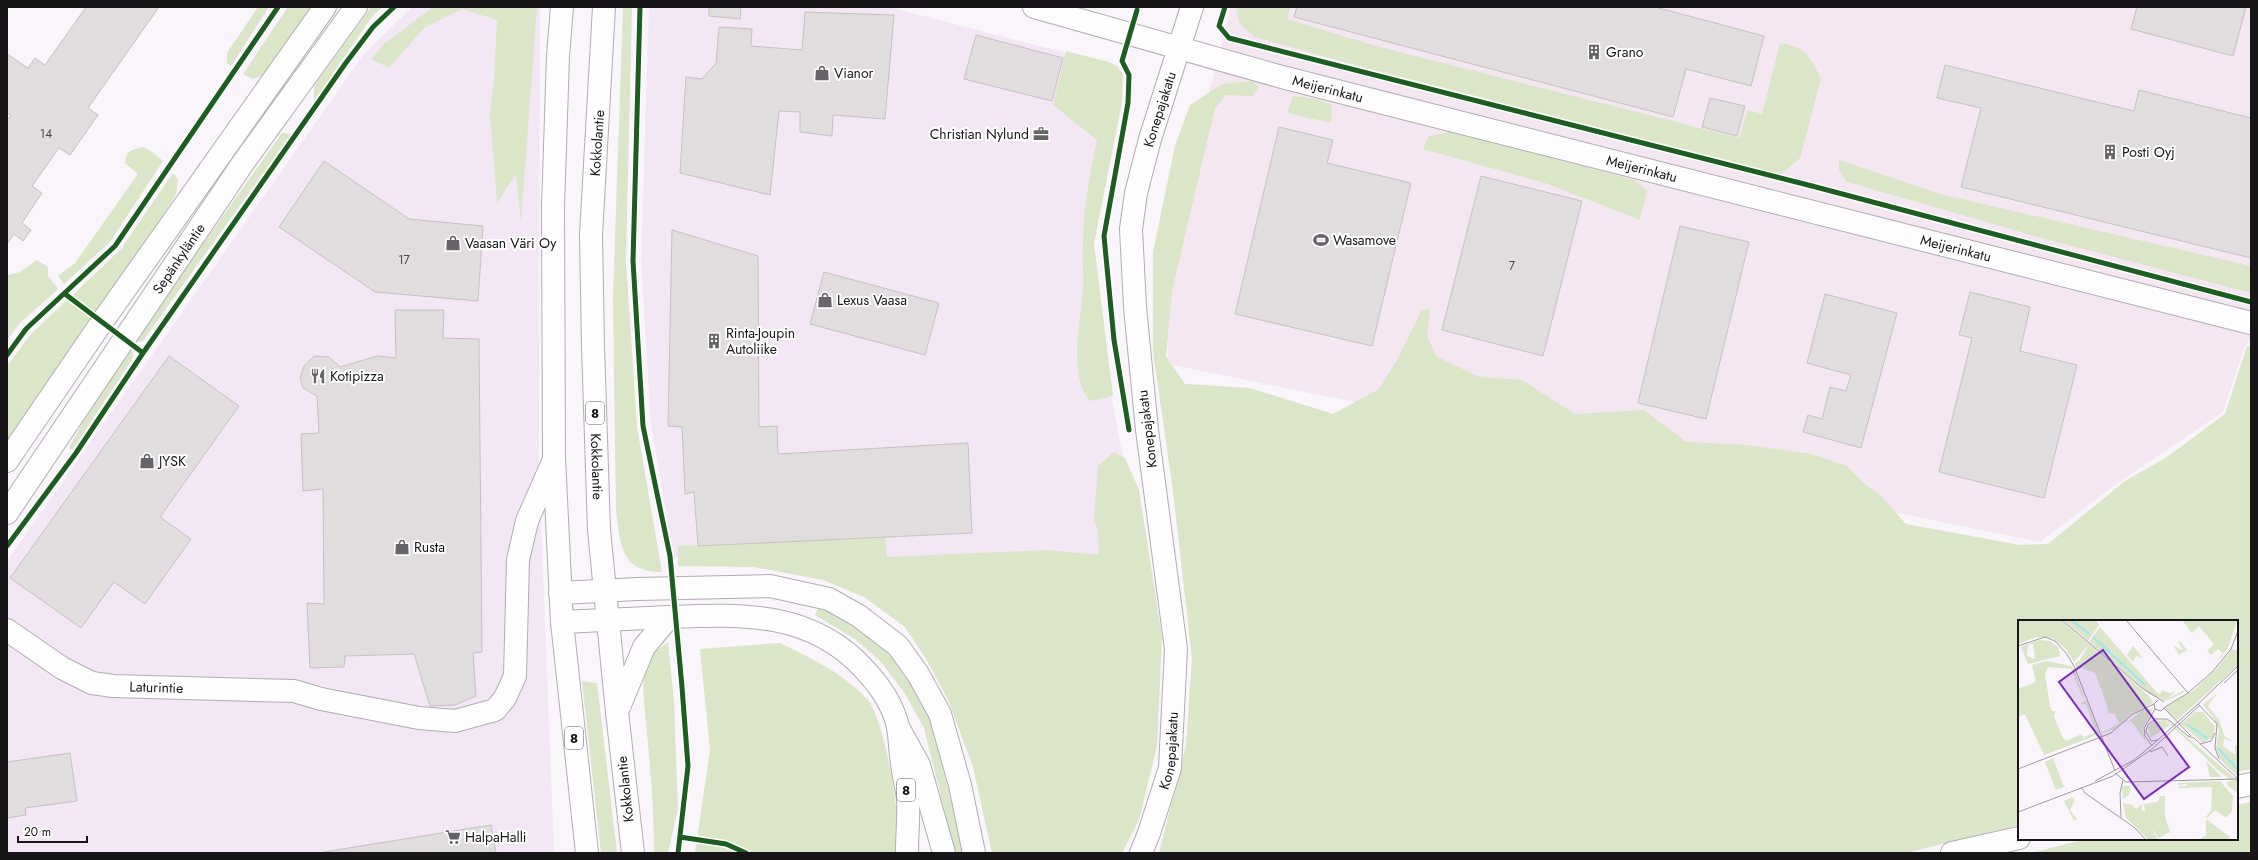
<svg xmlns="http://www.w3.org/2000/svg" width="2258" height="860" viewBox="0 0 2258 860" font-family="Jost,sans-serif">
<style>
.built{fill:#f3e7f5}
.industrial{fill:#f4e7f2}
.green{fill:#dbe5c7}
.building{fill:#e1dcdd;stroke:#c6c0c2}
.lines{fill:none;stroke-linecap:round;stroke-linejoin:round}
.minor-casing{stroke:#b1adb2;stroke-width:24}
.tertiary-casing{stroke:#b1adb2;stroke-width:24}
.secondary-casing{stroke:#b1adb2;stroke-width:24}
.primary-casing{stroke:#b1adb2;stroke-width:24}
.trunk-casing{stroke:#b1adb2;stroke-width:24}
.minor{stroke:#fefdfe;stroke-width:22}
.tertiary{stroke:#fefdfe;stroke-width:22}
.secondary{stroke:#fefdfe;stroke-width:22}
.primary{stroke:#fefdfe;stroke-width:22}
.trunk{stroke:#fefdfe;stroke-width:22}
.cycleway-casing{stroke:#fff;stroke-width:8}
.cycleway{stroke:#1b5e20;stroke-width:5}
.labels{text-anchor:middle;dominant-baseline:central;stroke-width:4;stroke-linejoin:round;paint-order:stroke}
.number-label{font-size:12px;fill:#4c494c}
.shield{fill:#fff;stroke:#5d5b5e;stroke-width:1}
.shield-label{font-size:13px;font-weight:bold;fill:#181519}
.poi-label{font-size:14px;fill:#181519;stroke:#fff;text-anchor:start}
.street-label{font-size:14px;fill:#181519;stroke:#fff}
.inset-river{fill:none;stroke:#9ae8ed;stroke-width:2}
.inset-road{fill:none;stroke:#a09ba1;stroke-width:1}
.view{fill:#7b2cbf;fill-opacity:0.15;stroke:#7b2cbf;stroke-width:2}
.inset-edge{fill:none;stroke:#181519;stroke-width:2}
</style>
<rect width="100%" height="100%" fill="#faf4fb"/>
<path class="built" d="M412 7H540L539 467 554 853H7V561L364 54Z
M649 7H889L1109 64 1090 243 1110 390 1146 574 868 569 674 557 651 426 641 261Z"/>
<path class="industrial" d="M1231 7H2251V340L2245 346 2223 412 2119 482 2040 542 1168 364 1167 256Z"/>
<path class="green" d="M258 7H269L231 66 227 63V53Z
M288 7H310L262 76 252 79 243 74Z
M371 7H383L374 14 314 101V86Z
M433 7H537L521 222 516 174 497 203 490 113 494 78 497 20 462 9 424 28 389 68 371 59 384 44Z
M623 7H632L626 262 637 427 662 572C620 572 620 543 616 509L613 298Z
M1236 7H1290L1287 19 1376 46 1739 138 1748 110 1762 114 1780 43C1807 48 1810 56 1821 79L1800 158 1782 174 1374 70 1255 37 1239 23Z
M1066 51 1109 62 1118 67 1123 75 1122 102 1094 244 1113 396 1090 401C1067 374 1081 322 1083 289 1084 274 1082 258 1083 243 1083 208 1090 175 1097 140L1053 105Z
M1252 81 1259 87 1252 96 1226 95 1215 108 1172 291 1166 356 1185 384 1250 388 1333 414 1379 389 1397 360 1421 311 1430 308 1427 336 1436 356 1479 377 1522 380 1575 414 1644 410 1686 442 1747 445 1812 454 1847 466 1865 484 1882 497 1906 524 2020 545 2048 544 2125 481 2167 457 2225 414 2247 346 2251 347V769L2237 772V621H2019V825L1906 853H1159L1186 745 1192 658 1173 491 1153 352V252L1175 146 1190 105 1222 84Z
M1293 96 1317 99 1332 105 1331 123 1287 113Z
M1455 131 1634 180 1647 190 1640 220 1545 183 1423 149 1429 136Z
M282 133 291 134 143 341 140 342 135 339Z
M143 147 151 151 163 161 110 242 64 284 58 276 75 263 138 174 125 163C126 151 132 149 143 147Z
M1839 160 1940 194 2251 266V293L2038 237 1847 182 1839 170Z
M173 173 178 180 176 194 154 230 7 442V366L31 334 121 249Z
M37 260 48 267V276L58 289 20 323 7 340V275L20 272Z
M129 349 133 352 132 360 72 450 69 448 94 401Z
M1114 452 1125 458 1139 490 1162 637 1157 746 1139 820 1122 853H992L973 767 949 702 928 662 905 627 864 597 823 580 754 567 678 566V546L885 537 887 557 1049 550 1099 555 1098 531 1094 520 1098 466Z
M819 607 871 635 899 664 931 719 964 853H955L924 728 904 692 880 661 855 639 815 615Z
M668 643 674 702 678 808 668 853H654C654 813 651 774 647 734 646 715 640 685 646 667 649 656 658 647 668 643Z
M780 643C811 658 843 673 867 699 885 718 903 826 897 853H695L710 750 700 649Z
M582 681 597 683 617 853H601Z
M2251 802V853H2031L2086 839H2237V805Z"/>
<path class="building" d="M86 7H159L88 108 98 115 70 155 59 148 32 186 42 193 22 223 31 230 23 241 14 234 7 244V120L11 115 7 113V54L28 68 35 58 45 65Z
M709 7H741L740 19 709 16Z
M1297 7H1655L1764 36 1751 86 1686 69 1673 117 1294 17Z
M2137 7H2246L2233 56 2131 29Z
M805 12 894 15 885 119 833 115 832 136 800 132V112L779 111 770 195 680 173 686 77 702 79 716 63 719 27 752 29 751 46 802 50Z
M976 35 1063 58 1052 101 964 79Z
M1945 65 2134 111 2139 90 2251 118V258L1961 187 1981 108 1937 98Z
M1710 98 1745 106 1737 136 1702 127Z
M1279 127 1333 140 1327 163 1411 183 1372 346 1235 314Z
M324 161 409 219 483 226 478 301 375 292 279 227Z
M1481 176 1582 201 1543 356 1442 330Z
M1680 226 1749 242 1706 419 1638 403Z
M672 230 758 256 759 427 777 426 778 454 968 443 972 533 698 546 694 492 685 494 682 427 668 426Z
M824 272 939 303 925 355 810 324Z
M1970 292 2030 307 2020 351 2077 365 2044 498 1939 472 1972 338 1959 335Z
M1825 294 1897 313 1861 448 1803 432 1808 415 1822 419 1830 387 1846 391 1851 375 1807 363Z
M395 310H444L443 338 479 339 482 652 473 653 476 696 455 705 430 706 414 654 345 656 344 667 310 668 307 603 324 604 323 489 303 491 301 434 319 433 317 396 303 388 300 378 304 366 314 356 329 357 340 367 377 356 396 358Z
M169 356 239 406 160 517 191 539 145 604 114 582 81 628 10 578Z
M70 753 77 801 25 808 26 815 7 818V762Z
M491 825 496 853H318L336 850Z"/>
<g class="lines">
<defs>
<g id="minor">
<path id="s1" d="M7 630 62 668 92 683 113 686 294 691 321 699"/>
</g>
<g id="tertiary">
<path id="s2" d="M1034 7 1282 77 1419 112 2251 323"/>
<path id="s3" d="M1141 853 1149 833 1170 768 1176 649 1147 430 1135 307 1131 229 1136 193 1150 139 1192 7"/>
</g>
<g id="secondary">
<path d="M7 461 102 322 325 7"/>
<path id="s4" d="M7 513 243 163 356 7"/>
</g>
<g id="primary">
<path d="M562 7 558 56 553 207 554 458 562 622 587 853"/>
<path id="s5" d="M604 7 591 235 593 346 599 530 617 712"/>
<path d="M560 593 637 589 770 586 829 599 859 616 898 646 918 674 940 714 960 785 974 853"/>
<path d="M562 622 669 617"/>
<path d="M321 699 419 718 455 721 495 710 505 698 515 676 518 560 527 521 552 464"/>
<path d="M898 727 919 765 944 853"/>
<path d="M2237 787 2251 784"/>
<path d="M1952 853 2019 838"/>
</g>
<path id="trunk" d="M633 853 617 712 644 647 669 617C742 614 812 611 865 670 880 686 893 704 898 727 900 738 900 751 902 763 903 775 907 787 908 799 909 816 907 835 907 853"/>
</defs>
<use href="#minor" class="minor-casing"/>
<use href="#tertiary" class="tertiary-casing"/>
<use href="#secondary" class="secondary-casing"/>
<use href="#primary" class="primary-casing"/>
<use href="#trunk" class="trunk-casing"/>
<use href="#minor" class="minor"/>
<use href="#tertiary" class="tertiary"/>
<use href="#secondary" class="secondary"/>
<use href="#primary" class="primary"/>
<use href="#trunk" class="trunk"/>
<defs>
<path id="cycleway" d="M640 7 633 261 643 426 670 556 682 687 688 766 678 853
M1225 7 1219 26 1229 38 1812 186 2251 302
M65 294 143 353
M7 355 26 329 115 246 278 7
M1129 430 1114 340 1104 236 1128 103 1129 75 1122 61 1137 10
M7 546 76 453 143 353 345 64 373 27 394 7
M680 837 726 844 746 853"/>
</defs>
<use href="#cycleway" class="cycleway-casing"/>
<use href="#cycleway" class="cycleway"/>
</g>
<defs>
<symbol id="building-bare" viewBox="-9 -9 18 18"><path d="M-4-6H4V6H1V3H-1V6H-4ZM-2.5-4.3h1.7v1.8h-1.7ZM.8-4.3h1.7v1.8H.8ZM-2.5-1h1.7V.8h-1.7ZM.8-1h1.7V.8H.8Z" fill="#676368" stroke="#fff" stroke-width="2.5" paint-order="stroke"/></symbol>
<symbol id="shop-bare" viewBox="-9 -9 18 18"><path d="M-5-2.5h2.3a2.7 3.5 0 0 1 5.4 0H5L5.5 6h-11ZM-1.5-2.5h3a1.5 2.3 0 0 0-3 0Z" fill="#676368" stroke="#fff" stroke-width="2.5" paint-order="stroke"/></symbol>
<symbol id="office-bare" viewBox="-9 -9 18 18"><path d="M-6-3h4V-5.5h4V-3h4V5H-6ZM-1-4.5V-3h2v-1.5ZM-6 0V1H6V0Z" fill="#676368" stroke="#fff" stroke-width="2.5" paint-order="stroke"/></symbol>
<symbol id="stadium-bare" viewBox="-9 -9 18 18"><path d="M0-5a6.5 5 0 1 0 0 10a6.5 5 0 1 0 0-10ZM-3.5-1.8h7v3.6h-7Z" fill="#676368" stroke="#fff" stroke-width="2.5" paint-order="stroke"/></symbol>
<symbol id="restaurant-bare" viewBox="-9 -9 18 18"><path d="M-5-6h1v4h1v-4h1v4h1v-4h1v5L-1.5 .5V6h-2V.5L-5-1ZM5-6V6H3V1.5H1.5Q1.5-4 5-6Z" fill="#676368" stroke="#fff" stroke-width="2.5" paint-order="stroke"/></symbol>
<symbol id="supermarket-bare" viewBox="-9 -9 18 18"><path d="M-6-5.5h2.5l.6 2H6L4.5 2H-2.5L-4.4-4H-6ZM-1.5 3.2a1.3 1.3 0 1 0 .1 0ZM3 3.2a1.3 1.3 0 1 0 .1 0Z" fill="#676368" stroke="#fff" stroke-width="2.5" paint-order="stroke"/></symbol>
</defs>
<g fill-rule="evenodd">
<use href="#building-bare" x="1583" y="41" width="22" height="22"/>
<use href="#shop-bare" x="811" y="62" width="22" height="22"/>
<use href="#office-bare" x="1030" y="123" width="22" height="22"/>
<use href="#building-bare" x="2099" y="141" width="22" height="22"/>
<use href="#stadium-bare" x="1310" y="229" width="22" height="22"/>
<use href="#shop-bare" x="442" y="232" width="22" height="22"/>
<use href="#shop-bare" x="814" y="289" width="22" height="22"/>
<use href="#building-bare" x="703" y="330" width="22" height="22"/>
<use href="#restaurant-bare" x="307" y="365" width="22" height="22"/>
<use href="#shop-bare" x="136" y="450" width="22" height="22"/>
<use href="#shop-bare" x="391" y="536" width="22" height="22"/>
<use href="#supermarket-bare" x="442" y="826" width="22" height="22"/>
</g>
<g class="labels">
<g class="number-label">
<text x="46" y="134">14</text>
<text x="404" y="260">17</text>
<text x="1512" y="266">7</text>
</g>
<g class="shield">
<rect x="586" y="402" width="18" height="22" rx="3"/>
<rect x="565" y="727" width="18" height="22" rx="3"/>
<rect x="897" y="779" width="18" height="22" rx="3"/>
</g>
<g class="shield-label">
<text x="595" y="413">8</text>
<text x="574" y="738">8</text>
<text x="906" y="790">8</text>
</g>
<g class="poi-label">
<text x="1606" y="52">Grano</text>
<text x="834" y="73">Vianor</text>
<text x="1029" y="134" text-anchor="end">Christian Nylund</text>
<text x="2122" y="152">Posti Oyj</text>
<text x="1333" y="240">Wasamove</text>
<text x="465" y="243">Vaasan Väri Oy</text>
<text x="837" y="300">Lexus Vaasa</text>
<text x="726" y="333">Rinta-Joupin<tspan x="726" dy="16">Autoliike</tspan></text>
<text x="330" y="376">Kotipizza</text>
<text x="159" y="461">JYSK</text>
<text x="414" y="547">Rusta</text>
<text x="465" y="837">HalpaHalli</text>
</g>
<g class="street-label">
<text stroke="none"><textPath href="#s2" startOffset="305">Meijerinkatu</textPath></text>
<text stroke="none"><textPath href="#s3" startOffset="755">Konepajakatu</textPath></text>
<text transform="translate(597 143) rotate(-86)">Kokkolantie</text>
<text stroke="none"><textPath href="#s2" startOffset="629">Meijerinkatu</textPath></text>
<text stroke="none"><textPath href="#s2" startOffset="953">Meijerinkatu</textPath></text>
<text stroke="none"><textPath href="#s4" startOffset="307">Sepänkyläntie</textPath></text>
<text transform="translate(1147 429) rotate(-97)">Konepajakatu</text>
<text stroke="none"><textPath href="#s5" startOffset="460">Kokkolantie</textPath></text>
<text stroke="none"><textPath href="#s1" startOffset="165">Laturintie</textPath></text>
<text stroke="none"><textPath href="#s3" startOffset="107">Konepajakatu</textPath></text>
<text transform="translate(625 789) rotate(-96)">Kokkolantie</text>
</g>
</g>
<g transform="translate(2018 620)">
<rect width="220" height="220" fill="#faf4fb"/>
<path d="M0 0H43L131 76 135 83 115 93 96 110 84 113 83 111 86 112 101 103 97 94 88 93 90 91 88 82 77 53 64 48 59 50 57 44 63 39 70 25 56 42 47 28 34 18 19 17 0 24ZM46 0H78L81 5 70 21ZM164 0H215L219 1 210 27 204 36 198 41 205 33 200 29 193 35 189 31 196 24 181 6 174 13ZM82 7 141 75 144 70 152 73 158 72 151 77H153L166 70 165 73 147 81 133 75 71 22ZM21 20 32 21 40 27 42 36 10 44 3 27ZM15 24 17 38 16 39 9 36 10 25ZM162 21 169 30 161 35 155 25 163 30 165 29 160 22ZM115 26 125 38 118 36 115 42 109 35ZM214 29 220 31V45L159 100 148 90V87L176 70 199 48ZM29 41 53 46 56 49 66 77 65 78 53 49 30 47 27 54 32 86 34 91H37L36 97 45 118 48 121 64 114 66 120 26 135 7 94 0 97V69L18 62 14 45ZM199 73 190 86 201 100 207 117 217 122 206 119 205 126 217 135V125H220V157L201 138 198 129 201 110 195 97 185 85ZM68 80 81 113 67 120 66 117 78 112 68 84H61ZM126 89H135L124 109 129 123 113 101 107 104ZM177 92H185L197 107 195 117 185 123 163 104ZM149 100 220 161V173L209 165V162L215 161 201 151 151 103 145 101 152 105 133 118 130 108 136 101ZM35 138 46 167 38 170 27 142ZM188 141 203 156V157H192ZM202 161 215 176 214 191 208 198 197 190 188 199 212 217 209 220H181L188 215V197L193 190 194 167 161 168 160 166H169V164L160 165V163ZM121 165 113 166 111 175 105 179 104 166ZM142 176H147V196L152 212 141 218 131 206 140 219 131 220 108 198 105 183 115 185 119 191 118 189 124 184V191H127L126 184 140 182ZM54 177 57 180 52 190 59 199 56 201 46 181Z" fill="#dbe5c7" fill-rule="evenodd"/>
<path class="inset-river" d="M53 0 71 14M75 17 127 65M169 104 190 119M200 128 220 150"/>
<path class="inset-road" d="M44 0 124 68 146 82M108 0 170 73M0 26 27 17 37 21 48 33 56 46 97 151M220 46 180 84 153 108 152 109 140 120 133 121 128 111 130 105 137 99H149L152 101 170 116 176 118 220 159M206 63 220 50M140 80 136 84 137 89 143 91 147 87M180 84 199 104 197 128 201 139M147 87 170 73 194 52 213 29 220 11M146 88 173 116M182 124 193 121 197 113M134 126 127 116 126 108 137 89M132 132 144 127 150 136M0 149 93 113 115 94 136 84M97 153 108 162 220 159M77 161 116 140 140 120M63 167 67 173 117 208 128 220M0 192 95 156 134 129 182 85M103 198 102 173 105 160"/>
<path class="view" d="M85 30 171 147 126 179 41 62Z"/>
<rect width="220" height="220" class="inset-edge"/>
</g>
<rect width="2258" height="860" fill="none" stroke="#181519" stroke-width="16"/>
<path d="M18 836v6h69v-6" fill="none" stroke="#181519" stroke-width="2"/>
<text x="24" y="836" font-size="12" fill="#181519" stroke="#ffffff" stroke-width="3" paint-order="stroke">20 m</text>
</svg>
